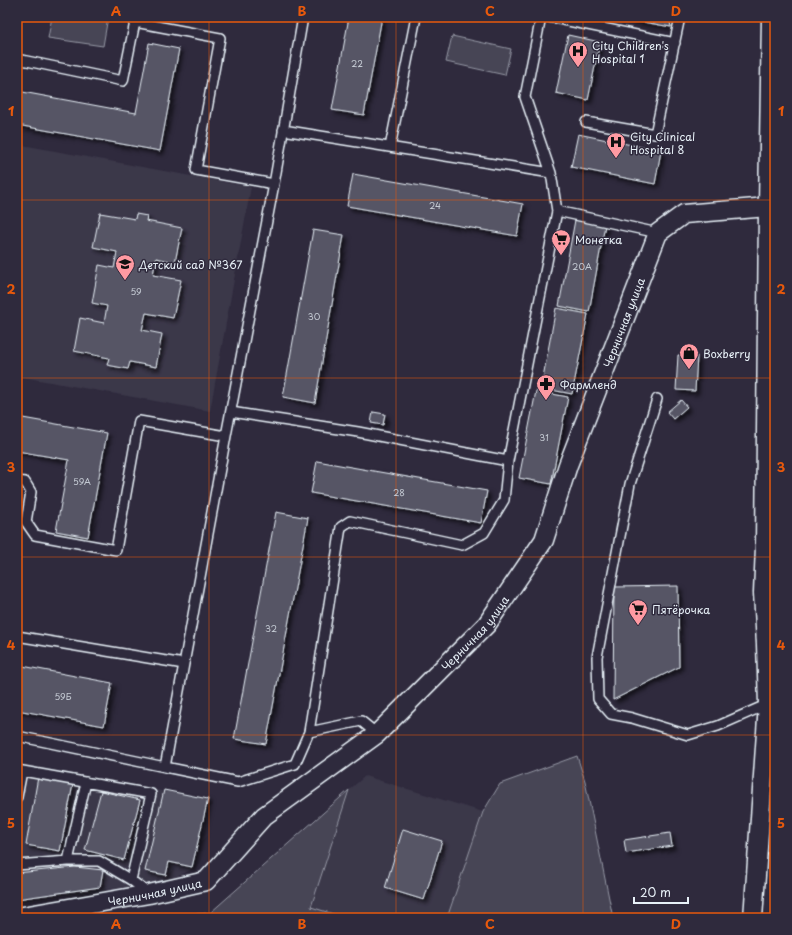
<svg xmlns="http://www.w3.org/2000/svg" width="792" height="935" viewBox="0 0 792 935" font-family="'Playpen Sans',sans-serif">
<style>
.built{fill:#3b3749}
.green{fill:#464455;stroke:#979aa6}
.building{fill:#575565;stroke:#e8f1f8;filter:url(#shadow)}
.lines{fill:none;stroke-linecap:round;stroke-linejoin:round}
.service-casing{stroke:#e8f1f8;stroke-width:12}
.minor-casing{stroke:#e8f1f8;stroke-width:21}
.service{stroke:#2f2a3d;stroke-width:9}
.minor{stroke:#2f2a3d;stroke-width:18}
.grid{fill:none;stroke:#e8590c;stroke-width:1;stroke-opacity:0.55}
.labels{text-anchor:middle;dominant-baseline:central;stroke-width:3;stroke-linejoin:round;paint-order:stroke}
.number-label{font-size:9px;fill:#c4cad3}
.poi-label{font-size:11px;fill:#e8f1f8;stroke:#2f2a3d;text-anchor:start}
.street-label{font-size:11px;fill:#e8f1f8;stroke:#2f2a3d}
.neatline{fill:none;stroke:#e8590c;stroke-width:1.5}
.grid-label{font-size:13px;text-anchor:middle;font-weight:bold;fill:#e8590c}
</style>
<defs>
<filter id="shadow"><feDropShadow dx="3.5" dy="3.5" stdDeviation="2" flood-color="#0009"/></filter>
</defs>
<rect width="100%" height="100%" fill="#2f2a3d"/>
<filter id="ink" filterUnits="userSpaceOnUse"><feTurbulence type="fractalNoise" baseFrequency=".025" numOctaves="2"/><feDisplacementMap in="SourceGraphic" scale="8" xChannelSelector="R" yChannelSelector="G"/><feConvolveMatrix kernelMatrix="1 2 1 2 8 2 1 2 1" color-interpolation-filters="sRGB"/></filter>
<g filter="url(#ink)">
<path class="built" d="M17 144 251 187 210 411 17 376Z
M17 763 208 800 192 869 162 885 95 891 17 903Z
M365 776 483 812 447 918H346L311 908 349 790Z"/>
<path class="green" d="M52 17H108L103 46 48 38Z
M452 36 511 49 505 75 446 62Z
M577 756 585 781 613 918H447L483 812 500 784Z
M349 790 311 907 346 918H136L210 913Z"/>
<path class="building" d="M349 17H382L364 115 332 110Z
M615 17H669L671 27Z
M568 35 600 42 588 100 556 93Z
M149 43 179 49 160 151 17 125V91L136 113Z
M578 134 661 151 655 184 571 167Z
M353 174 523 204 517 236 347 206Z
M100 213 135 219 136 214 147 216 146 221 182 228 175 262 156 258 153 275 181 280 173 318 146 313 142 330 162 334 156 367 130 362 128 369 107 365 109 358 74 351 80 318 104 323 107 306 92 303 99 265 114 268 117 252 93 247Z
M575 220 605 225 589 312 559 306Z
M313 230 344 235 315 403 283 397Z
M556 308 588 314 572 394 541 388Z
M678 355 697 356 695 391 676 390Z
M536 391 568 397 551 484 519 478Z
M681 400 687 407 673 419 667 412Z
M373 412 385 414 383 425 371 423Z
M17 417 107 433 88 537 56 531 69 460 17 451Z
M317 461 487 491 481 523 311 493Z
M276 512 308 518 266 744 234 739Z
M678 586 679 667 613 700 614 587Z
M17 665 112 683 104 726 17 710Z
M38 777 73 784 60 851 26 845Z
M164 790 208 799 192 867 169 862 166 875 145 871Z
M101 791 140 800 124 860 85 850Z
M403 829 442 841 424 900 385 888Z
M670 833 672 846 626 853 624 840Z
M75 867 103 870 100 887 17 899V873Z"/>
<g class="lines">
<defs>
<path id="service" d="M541 17 525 97 551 173 557 211 658 233
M549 17 675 43
M17 59 123 81 135 22 220 38 196 170 274 184
M586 122 655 134 680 17
M283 130 551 173
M390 147 416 17
M657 399 630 484 597 657 598 699 611 714 632 718 688 735 718 726 768 704
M231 412 358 432 508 461 504 500 484 533 462 545 350 521 341 527 309 732 295 764 238 782 165 767 226 436 274 184 303 17
M508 461 557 211
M17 481 25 482 31 492 26 522 35 535 116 550 139 421 226 436
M17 636 184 664
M309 732 361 721 377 734
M17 736 165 767
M17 770 151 794 131 880
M17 797 22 771
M68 861 86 782
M17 865 68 861H99L131 880 148 893"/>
<g id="minor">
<path id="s1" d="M17 917 149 894 206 881 264 816 377 734 487 624 544 540 568 465 658 233 684 214 768 207"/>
<path d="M753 918 768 704 766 644 763 593 765 547 768 207 771 17"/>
</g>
</defs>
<use href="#service" class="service-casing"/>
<use href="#minor" class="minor-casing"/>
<use href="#service" class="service"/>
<use href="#minor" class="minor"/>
</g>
</g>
<path class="grid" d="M209 17V918M396 17V918M583 17V918M17 200H775M17 378H775M17 557H775M17 735H775"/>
<defs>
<symbol id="hospital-pin" viewBox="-11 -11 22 30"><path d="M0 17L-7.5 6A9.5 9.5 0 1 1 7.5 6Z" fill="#ff9aa2" stroke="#2f2a3d"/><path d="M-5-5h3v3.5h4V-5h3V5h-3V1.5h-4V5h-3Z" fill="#111"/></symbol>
<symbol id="supermarket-pin" viewBox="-11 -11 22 30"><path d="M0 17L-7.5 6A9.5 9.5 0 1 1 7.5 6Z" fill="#ff9aa2" stroke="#2f2a3d"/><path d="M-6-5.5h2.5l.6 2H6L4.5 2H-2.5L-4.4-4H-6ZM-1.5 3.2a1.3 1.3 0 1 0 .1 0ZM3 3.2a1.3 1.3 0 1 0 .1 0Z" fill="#111"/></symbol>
<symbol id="school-pin" viewBox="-11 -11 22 30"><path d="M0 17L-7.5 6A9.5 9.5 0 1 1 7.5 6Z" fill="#ff9aa2" stroke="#2f2a3d"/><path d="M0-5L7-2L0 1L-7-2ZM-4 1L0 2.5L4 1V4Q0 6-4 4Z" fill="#111"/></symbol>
<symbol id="shop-pin" viewBox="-11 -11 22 30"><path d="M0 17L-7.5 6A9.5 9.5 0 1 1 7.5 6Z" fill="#ff9aa2" stroke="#2f2a3d"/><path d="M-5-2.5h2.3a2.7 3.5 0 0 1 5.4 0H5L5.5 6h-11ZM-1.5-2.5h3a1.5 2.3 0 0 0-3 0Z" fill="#111"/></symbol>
<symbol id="pharmacy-pin" viewBox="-11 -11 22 30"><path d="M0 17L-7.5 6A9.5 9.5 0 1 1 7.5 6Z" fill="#ff9aa2" stroke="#2f2a3d"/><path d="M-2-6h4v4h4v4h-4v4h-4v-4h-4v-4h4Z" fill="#111"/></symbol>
</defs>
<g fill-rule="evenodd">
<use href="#hospital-pin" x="567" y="40" width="22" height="30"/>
<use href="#hospital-pin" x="605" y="131" width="22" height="30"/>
<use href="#supermarket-pin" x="550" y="228" width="22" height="30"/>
<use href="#school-pin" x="114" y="253" width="22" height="30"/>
<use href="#shop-pin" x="678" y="342" width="22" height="30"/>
<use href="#pharmacy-pin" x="535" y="373" width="22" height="30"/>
<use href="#supermarket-pin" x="627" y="598" width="22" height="30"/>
</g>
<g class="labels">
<g class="number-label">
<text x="357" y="63">22</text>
<text x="435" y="205">24</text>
<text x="582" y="266">20А</text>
<text x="136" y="291">59</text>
<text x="314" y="316">30</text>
<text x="544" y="437">31</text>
<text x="82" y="481">59А</text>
<text x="399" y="492">28</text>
<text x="271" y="628">32</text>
<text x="63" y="696">59Б</text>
</g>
<g class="poi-label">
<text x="592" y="45">City Children's<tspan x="592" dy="13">Hospital 1</tspan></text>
<text x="630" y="136">City Clinical<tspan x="630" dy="13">Hospital 8</tspan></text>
<text x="575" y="239">Монетка</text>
<text x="139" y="264">Детский сад №367</text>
<text x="703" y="353">Boxberry</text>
<text x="560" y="384">Фармленд</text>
<text x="652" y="609">Пятёрочка</text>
</g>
<g class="street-label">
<text stroke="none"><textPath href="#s1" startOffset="908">Черничная улица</textPath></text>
<text stroke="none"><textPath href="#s1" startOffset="560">Черничная улица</textPath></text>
<text stroke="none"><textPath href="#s1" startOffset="140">Черничная улица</textPath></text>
</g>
</g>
<rect width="792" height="935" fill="none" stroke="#2f2a3d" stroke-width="44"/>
<path d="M634 897v6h54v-6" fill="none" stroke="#e8f1f8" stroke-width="2"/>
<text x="640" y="897" font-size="12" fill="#e8f1f8" stroke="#2f2a3d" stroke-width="3" paint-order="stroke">20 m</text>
<rect x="22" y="22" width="748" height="891" class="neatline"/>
<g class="grid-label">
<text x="116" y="16">A</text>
<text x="302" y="16">B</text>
<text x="490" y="16">C</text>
<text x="676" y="16">D</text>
<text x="11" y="116">1</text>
<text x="781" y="116">1</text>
<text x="11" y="294">2</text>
<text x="781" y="294">2</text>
<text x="11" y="472">3</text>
<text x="781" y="472">3</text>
<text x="11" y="650">4</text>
<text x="781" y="650">4</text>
<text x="11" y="828">5</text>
<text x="781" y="828">5</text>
<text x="116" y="929">A</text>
<text x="302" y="929">B</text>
<text x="490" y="929">C</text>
<text x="676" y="929">D</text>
</g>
</svg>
